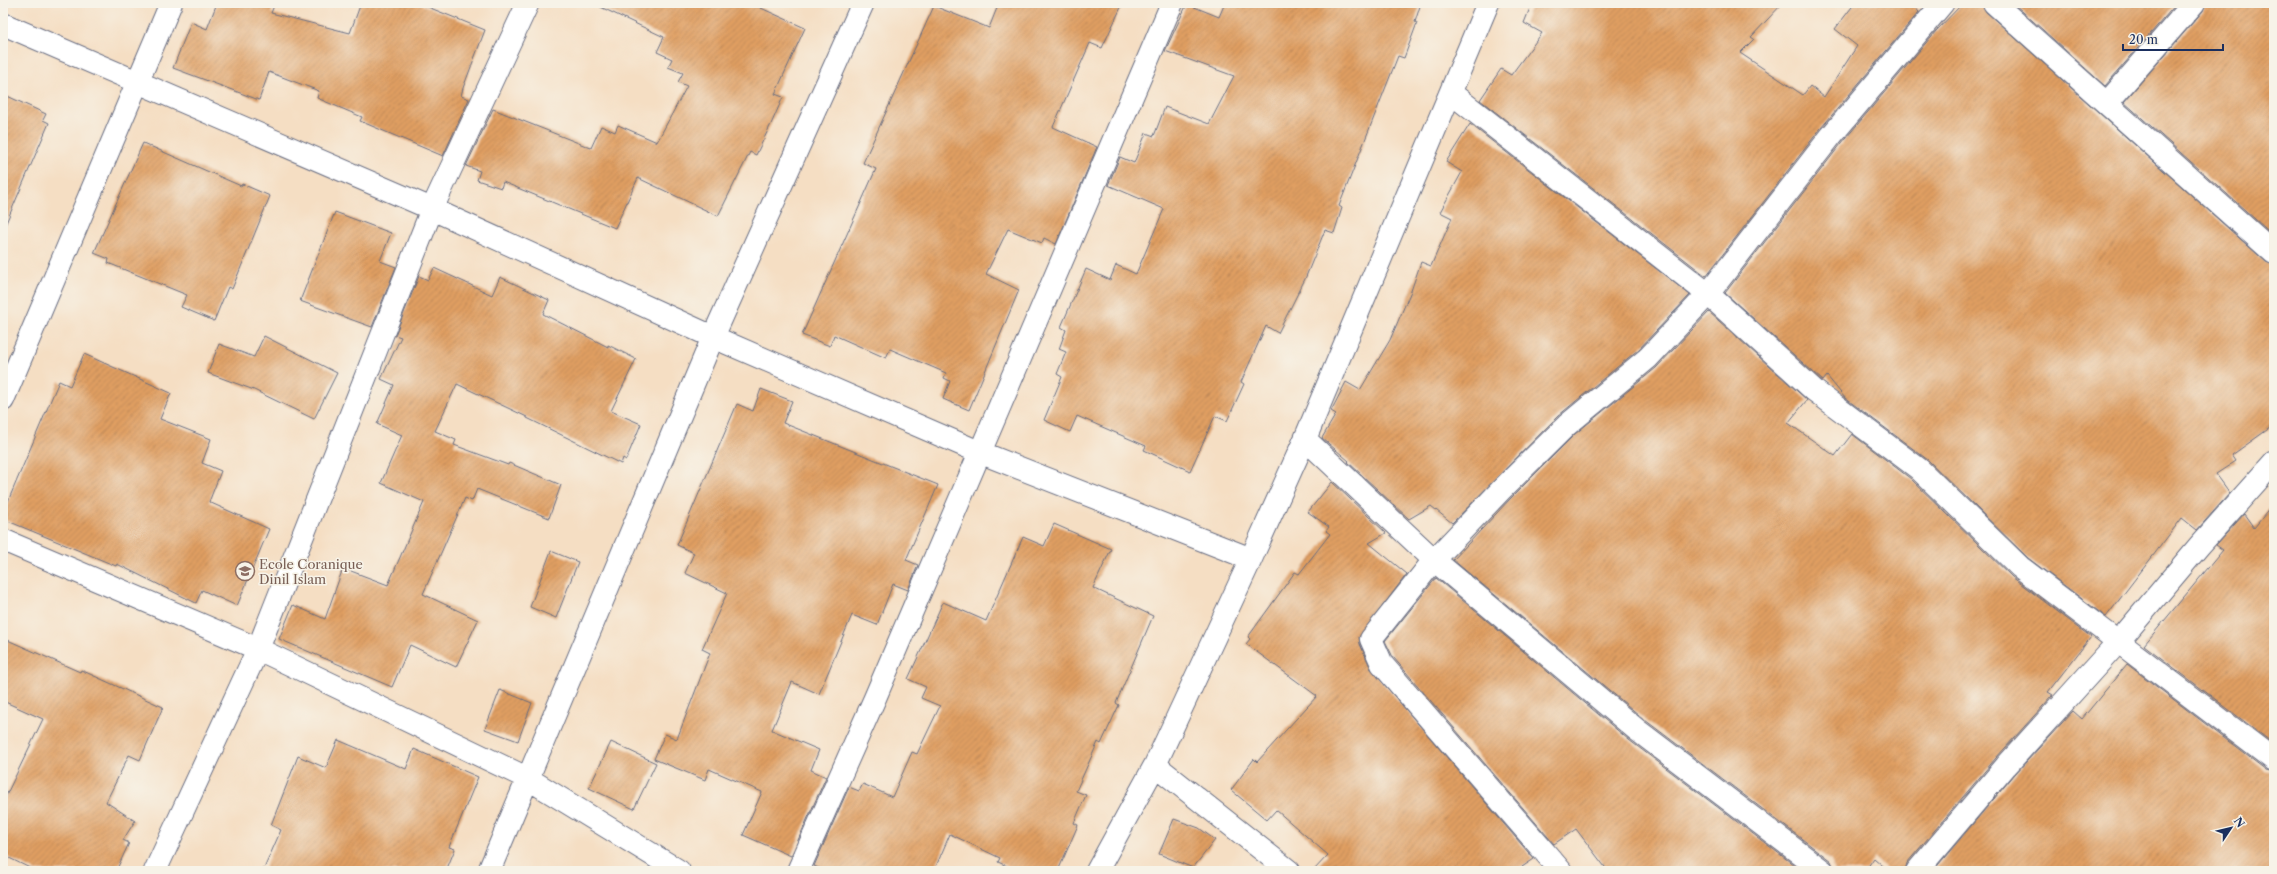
<svg xmlns="http://www.w3.org/2000/svg" width="2277" height="874" viewBox="0 0 2277 874" font-family="'Libre Caslon Text',serif">
<style>
.building{fill:url(#building-hatch)}
.lines{fill:none;stroke-linecap:round;stroke-linejoin:round}
.minor-casing{stroke:#676c81;stroke-width:24}
.minor{stroke:#fff;stroke-width:22}
.labels{text-anchor:middle;dominant-baseline:central;stroke-width:3;stroke-linejoin:round;paint-order:stroke}
.education-label{font-size:13px;fill:#785e54;stroke:#f7f3e8;text-anchor:start}
</style>
<defs>
<pattern id="building-hatch" width="6" height="6" patternUnits="userSpaceOnUse"><rect width="6" height="6" fill="#e09f62"/><path d="M-1 1l2-2M0 6l6-6M5 7l2-2" fill="none" stroke="#b58254"/></pattern>
</defs>
<rect width="100%" height="100%" fill="#f7f3e8"/>
<filter id="ink" filterUnits="userSpaceOnUse"><feTurbulence type="fractalNoise" baseFrequency=".025" numOctaves="2"/><feDisplacementMap in="SourceGraphic" scale="8" xChannelSelector="R" yChannelSelector="G"/><feConvolveMatrix kernelMatrix="1 2 1 2 8 2 1 2 1" color-interpolation-filters="sRGB"/></filter>
<filter id="wash" filterUnits="userSpaceOnUse"><feTurbulence type="fractalNoise" baseFrequency=".012" numOctaves="4" result="noise"/><feDisplacementMap in="SourceGraphic" scale="16" xChannelSelector="R" yChannelSelector="G"/><feGaussianBlur stdDeviation="0.9" result="paint"/><feColorMatrix in="noise" values="0 0 0 0 0 0 0 0 0 0 0 0 0 0 0 0 0 1.4 0 .05"/><feComposite in="paint" operator="in"/></filter>
<g filter="url(#wash)">
<rect width="100%" height="100%" fill="#f5dec3"/>
<g id="blocks">
<path class="building" d="M217 3H275L271 13 350 33 361 3H418L485 30 463 88 461 96 469 99 443 156 360 121 362 117 317 98 319 91 269 72 259 100 173 68 191 22 207 29Z
M592 3H750L805 28 775 94 783 97 772 122 756 155 750 152 718 216 638 178 615 228 503 182 501 188 477 180 480 171 466 166 493 109 591 148 601 126 615 132 618 125 657 142 687 86 678 82 683 73 668 67 672 59 657 52 664 37Z
M999 3H1123L1102 48 1090 43 1053 127 1097 147 1056 244 1044 238 1042 243 1008 229 986 274 1019 290 969 410 943 399 950 381 944 378 946 373 890 349 886 358 834 335 830 346 802 335 876 169 863 163 934 6 989 28Z
M1225 3H1421L1415 22 1417 23 1404 58 1398 56 1339 206 1342 208 1334 233 1325 230 1305 279 1278 333 1266 326 1241 382 1244 384 1227 421 1215 416 1190 471 1144 450 1146 446 1077 416 1070 432 1044 420 1062 377 1057 374 1066 352 1059 349 1066 330 1061 327 1086 269 1110 280 1116 265 1136 274 1164 209 1108 185 1120 157 1134 163 1146 133 1154 136 1165 107 1209 124 1234 76 1165 51 1187 4 1219 17Z
M1532 3H1783L1751 37 1754 39 1740 53 1803 95 1810 86 1824 97 1857 46 1835 29 1855 3H1911L1919 12 1821 128 1706 276 1480 100 1501 69 1511 75 1542 33 1524 23Z
M1963 3H1982L1986 12 2266 262 2274 265V425L2232 455 2236 461 2216 474 2230 493 2197 530 2182 518 2106 617 2028 558 1928 460 1845 398 1827 376 1823 381 1725 293 1841 144 1936 31Z
M2013 3H2177L2105 86Z
M2206 3H2274V236L2124 102 2203 11Z
M3 94 46 114 43 120 49 123 3 230Z
M1470 124 1690 295 1639 349 1558 416 1452 523 1431 506 1409 519 1348 462 1349 461 1322 438 1336 414 1331 411 1346 382 1360 390 1390 340 1411 291 1421 262 1431 266 1452 218 1440 212 1462 172 1446 162Z
M143 143 241 186 242 184 270 196 232 289 228 287 214 321 181 307 187 295 108 263 109 259 94 253Z
M335 212 391 233 380 261 396 267 372 327 300 301Z
M434 268 492 295 500 277 549 300 543 314 608 347V345L636 359 611 411 641 424 626 460 623 458 621 464 527 418V417L457 384 435 431 456 440 454 445 508 465 509 463 561 485 549 518 477 489 472 501 465 498 423 594 478 620 456 667 410 645 392 687 279 639 293 605 325 619 343 568 388 585 424 502 381 483 402 435 377 424 394 385 381 379 401 337 395 335 419 276 428 280Z
M1709 312 1807 400 1788 423 1835 456 1852 434 1911 479 2012 577 2091 637 2048 692 2053 695 1996 758 1907 863 1905 871H1889L1874 858 1865 871H1835L1831 861 1645 720 1453 560 1510 499 1575 434 1656 368Z
M264 336 337 373 314 419 254 390 208 373 219 344 254 357Z
M84 354 171 393 160 419 211 439 202 463 221 471 209 502 269 529 237 606 202 590 196 603 117 564 116 566 3 519V513L59 381 70 386Z
M761 389 792 401 783 423 938 485 906 560 918 565 908 590 893 584 877 625 852 615 819 694 792 682 772 730 819 750 811 770 826 777 791 856 743 835 762 792 709 769 705 780 654 759 665 734 677 739 710 653 702 649 727 593 685 573 694 553 677 545 737 404 753 411Z
M1332 482 1386 533 1369 543 1407 574 1359 637 1360 644 1371 669 1534 859 1516 871H1313L1328 855 1276 810 1267 820 1231 790 1254 759 1257 762 1317 696 1246 644 1250 639 1248 637 1295 572 1299 574 1330 534 1326 531 1329 527 1308 512Z
M2274 503V744L2144 645 2223 550 2216 545 2244 514 2254 528Z
M1054 524 1111 549 1093 588 1153 616 1116 703 1119 705 1101 744 1098 742 1076 791 1086 795 1074 823 1078 825 1058 871H1018L998 862 1000 858 950 834 934 871H825L814 866 849 787 859 791 863 784 892 797 912 752 917 754 940 706 921 698 926 687 908 679 943 602 986 621 1023 537 1044 546Z
M551 551 578 562 556 618 530 607Z
M1436 578 1629 740 1802 871H1608L1576 829 1554 844 1393 657 1385 641Z
M3 638 80 672 81 670 163 707 140 760 129 755 106 802 135 821 123 840 129 843 116 871H36L3 855V802L43 719 3 701Z
M2127 664 2266 770 2274 772V871H1933L2015 774 2073 711 2082 719Z
M500 690 532 703 518 741 485 729Z
M338 740 406 769 414 749 478 777 449 847 455 849 446 871H263L281 830 271 825 298 756 326 768Z
M611 742 656 763 634 809 589 788Z
M1174 819 1199 828 1215 840 1193 868 1159 854Z"/>
</g>
</g>
<g filter="url(#ink)">
<use href="#blocks" fill-opacity="0" stroke="#676c81" stroke-width="1"/>
<g class="lines">
<defs>
<path id="minor" d="M1994 3 2274 253
M3 24 432 209 713 337 979 452 1251 559
M1451 93 1708 294 1815 391 1919 469 2020 567 2274 760
M2107 103 2194 3
M3 400 171 3
M1305 439 1434 560 1637 730 1823 871
M3 540 258 649 527 778 679 871
M1155 765 1289 871
M155 871 258 649 432 209 528 3
M489 871 713 337 863 3
M798 871 875 698 1172 3
M1097 871 1155 765 1251 559 1305 439 1488 3
M1561 871 1382 664 1371 639 1434 560 1501 490 1567 425 1648 358 1708 294 1831 136 1943 3
M1917 871 2006 766 2119 641 2199 546 2274 462"/>
</defs>
<use href="#minor" class="minor-casing"/>
<use href="#minor" class="minor"/>
</g>
</g>
<defs>
<symbol id="school-ring" viewBox="-11 -11 22 22"><circle r="9.5" fill="#f7f3e8" stroke="#8d6e63" stroke-width="1.5"/><path d="M0-5L7-2L0 1L-7-2ZM-4 1L0 2.5L4 1V4Q0 6-4 4Z" fill="#8d6e63"/></symbol>
</defs>
<g fill-rule="evenodd">
<use href="#school-ring" x="234" y="560" width="22" height="22"/>
</g>
<g class="labels">
<g class="education-label">
<text x="259" y="564">Ecole Coranique<tspan x="259" dy="15">Dinil Islam</tspan></text>
</g>
</g>
<rect width="2277" height="874" fill="none" stroke="#f7f3e8" stroke-width="16"/>
<g transform="translate(2231 828) rotate(55)" stroke="#f7f3e8" stroke-width="3" paint-order="stroke">
<path d="M0-3L7 15L0 10L-7 15Z" fill="#1b2f5e"/>
<text y="-6" font-size="11" font-weight="bold" text-anchor="middle" fill="#1b2f5e">N</text>
</g>
<path d="M2123 44v6h100v-6" fill="none" stroke="#1b2f5e" stroke-width="2"/>
<text x="2129" y="44" font-size="12" fill="#1b2f5e" stroke="#f7f3e8" stroke-width="3" paint-order="stroke">20 m</text>
</svg>
